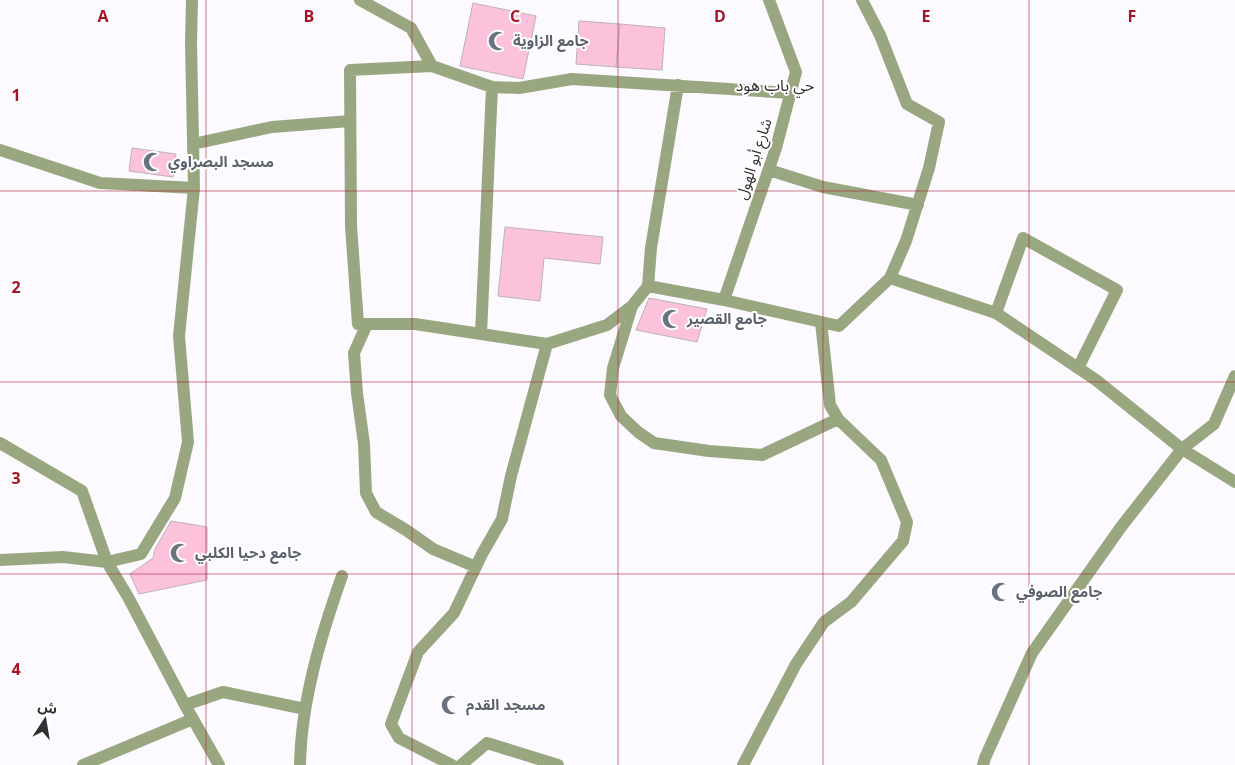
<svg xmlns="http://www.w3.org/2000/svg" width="1235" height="765" viewBox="0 0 1235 765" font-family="Georgia,'Noto Sans Arabic',serif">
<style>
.building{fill:#fcc2dc;stroke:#bdb2b7}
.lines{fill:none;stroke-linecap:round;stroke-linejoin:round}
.lane{stroke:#99a781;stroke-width:12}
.street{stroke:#99a781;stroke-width:12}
.grid{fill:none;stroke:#a91328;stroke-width:1;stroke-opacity:0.55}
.labels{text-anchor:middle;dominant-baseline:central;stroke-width:4;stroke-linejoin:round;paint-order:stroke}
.worship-label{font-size:15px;font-weight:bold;fill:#5b616d;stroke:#fff;text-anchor:start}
.street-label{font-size:15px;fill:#322f33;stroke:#fff}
.neighbourhood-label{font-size:16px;fill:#322f33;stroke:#fff}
.grid-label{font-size:16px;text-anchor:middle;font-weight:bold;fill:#a91328;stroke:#fff;stroke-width:4;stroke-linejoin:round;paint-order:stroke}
</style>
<rect width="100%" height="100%" fill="#fcf9ff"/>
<path class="building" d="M473 3 536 16 523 79 460 66Z
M579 21 620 24 616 67 576 64Z
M620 24 665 28 662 70 616 67Z
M132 148 176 154 173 177 129 171Z
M505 227 603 237 600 264 544 258 540 301 498 296Z
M649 298 707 309 697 342 636 330Z
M171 521 207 527V580L139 594 130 574 153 558 155 549Z"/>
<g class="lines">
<path class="lane" d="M996 313 1023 238 1117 290 1078 368
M185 705 223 692 305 709
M300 765C301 702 321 635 342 576"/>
<path class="street" d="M360 0 411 28 432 66 492 87 519 88 572 79 791 93
M432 66 350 70 351 226 358 324H415L547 344 511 476 502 519 482 554 454 613 418 652 391 724 399 738 452 765
M678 85 651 248 648 286 724 300 839 326 890 278 906 241 929 168 939 122 907 104 880 35 862 0
M193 144 272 127 350 121
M0 150 100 183 194 188
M769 170 823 187 918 205
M890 278 996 313 1096 380 1182 449 1235 482
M724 300 776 148 796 72 769 0
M632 306 613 368 610 395 621 416 638 432 654 443 709 451 762 455 838 419
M367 324 354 353 357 393 364 444 366 493 376 512 406 530 433 549 476 567
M481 334 492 87
M547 344 607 325 632 306 648 286
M0 443 82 491 107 562 128 597 185 705 219 765
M0 560 63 557 107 562 141 554 175 498 188 442 179 336 194 188 191 43 192 0
M83 765 193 719
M461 765 487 743 558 765
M743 765 796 664 824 622 851 602 903 541 907 522 881 460 838 419 830 405 821 322
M983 765 985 758 1032 653 1121 527 1182 449 1214 424 1235 376"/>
</g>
<path class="grid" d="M206 0V765M412 0V765M618 0V765M823 0V765M1029 0V765M0 191H1235M0 382H1235M0 574H1235"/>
<defs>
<symbol id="mosque-bare" viewBox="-9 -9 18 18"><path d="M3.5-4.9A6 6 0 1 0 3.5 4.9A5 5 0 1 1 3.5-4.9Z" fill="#6b7280" stroke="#fff" stroke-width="2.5" paint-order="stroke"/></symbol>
</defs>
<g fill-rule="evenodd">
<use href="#mosque-bare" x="484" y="27" width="28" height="28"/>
<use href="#mosque-bare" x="139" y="148" width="28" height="28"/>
<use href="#mosque-bare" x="658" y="305" width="28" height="28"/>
<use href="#mosque-bare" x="166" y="539" width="28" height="28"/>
<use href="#mosque-bare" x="987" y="578" width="28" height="28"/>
<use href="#mosque-bare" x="437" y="691" width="28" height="28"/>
</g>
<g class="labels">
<g class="worship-label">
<text x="513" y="41">جامع الزاوية</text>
<text x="168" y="162">مسجد البصراوي</text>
<text x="687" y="319">جامع القصير</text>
<text x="195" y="553">جامع دحيا الكلبي</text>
<text x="1016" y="592">جامع الصوفي</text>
<text x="466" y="705">مسجد القدم</text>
</g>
<g class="street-label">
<text transform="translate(754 159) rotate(-72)">شارع أبو الهول</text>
</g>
<g class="neighbourhood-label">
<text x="775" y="86">حي باب هود</text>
</g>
</g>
<g class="grid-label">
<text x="103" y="22">A</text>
<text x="309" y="22">B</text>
<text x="515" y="22">C</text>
<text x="720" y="22">D</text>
<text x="926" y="22">E</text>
<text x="1132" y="22">F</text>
<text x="16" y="101">1</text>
<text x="16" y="293">2</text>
<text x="16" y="484">3</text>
<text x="16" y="675">4</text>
</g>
<g transform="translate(45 720) rotate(12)" stroke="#ffffff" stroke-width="4" paint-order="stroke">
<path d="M0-4L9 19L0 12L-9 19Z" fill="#322f33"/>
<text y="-8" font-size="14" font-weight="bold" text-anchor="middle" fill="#322f33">ش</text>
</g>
</svg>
